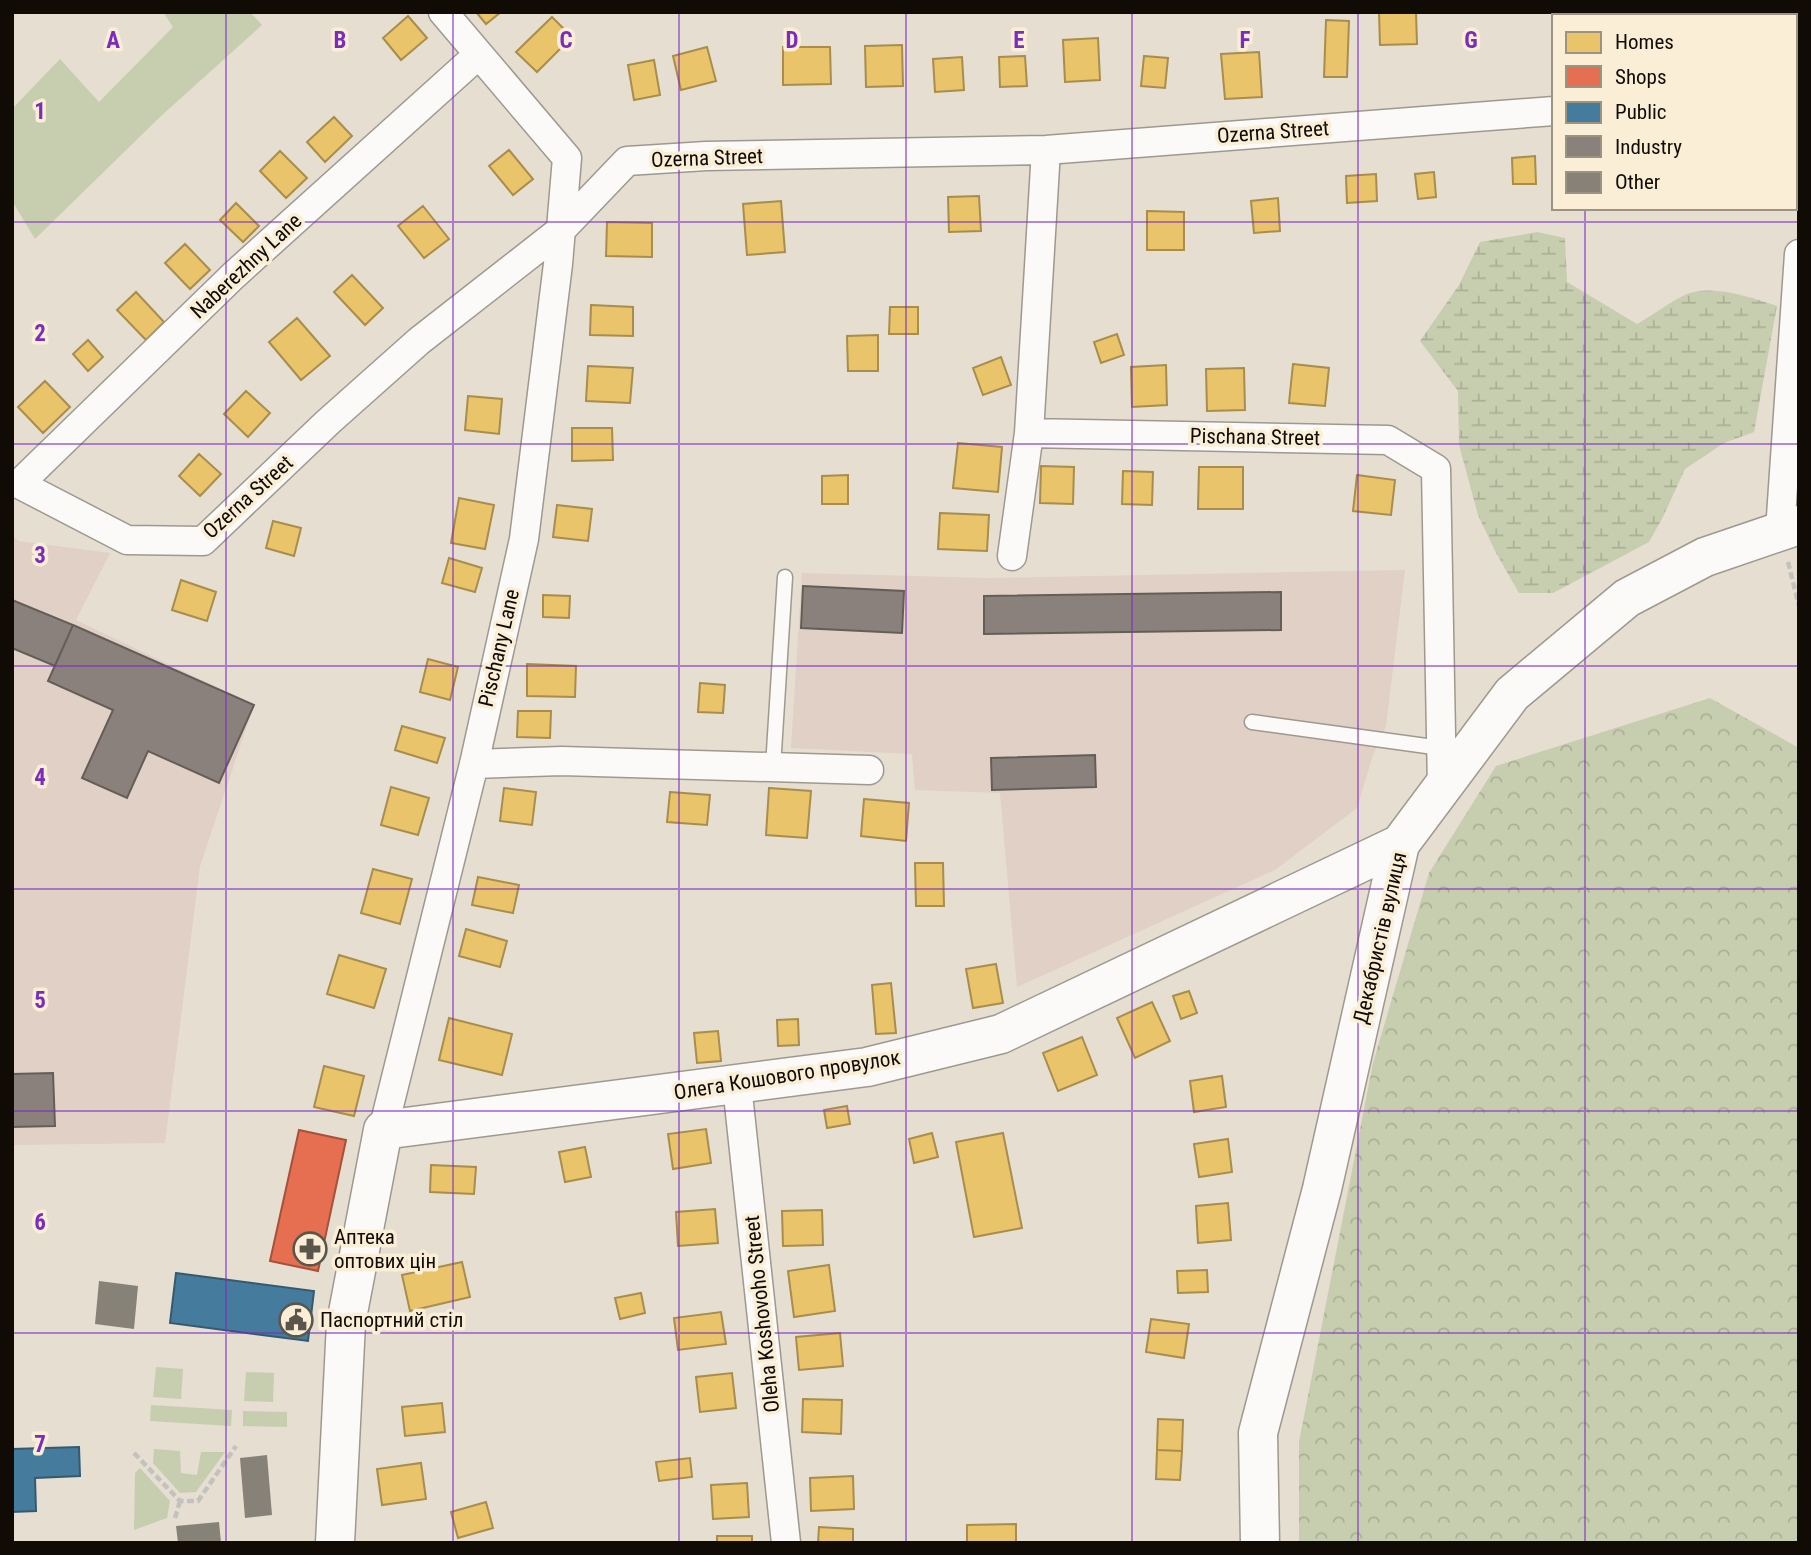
<svg xmlns="http://www.w3.org/2000/svg" width="1811" height="1555" viewBox="0 0 1811 1555" font-family="'Roboto Condensed',sans-serif">
<style>
.industrial{fill:#e0d0c6}
.green{fill:#c7ceaf}
.forest{fill:url(#forest-crowns)}
.wetland{fill:url(#wetland-marsh)}
.homes{fill:#e9c46a;stroke:#a88d4c;stroke-width:2}
.shops{fill:#e76f51;stroke:#a6513a;stroke-width:2}
.public{fill:#457b9d;stroke:#355a6f;stroke-width:2}
.industry{fill:#8a817c;stroke:#655e58;stroke-width:2}
.building{fill:#868277}
.lines{fill:none;stroke-linecap:round;stroke-linejoin:round}
.lane-casing{stroke:#9e998f;stroke-width:17}
.street-casing{stroke:#9e998f;stroke-width:31}
.secondary-casing{stroke:#9e998f;stroke-width:41}
.path{stroke:#c4c2be;stroke-width:4.5;stroke-dasharray:7 3.5;stroke-linecap:butt}
.lane{stroke:#fbfaf8;stroke-width:14}
.street{stroke:#fbfaf8;stroke-width:28}
.secondary{stroke:#fbfaf8;stroke-width:38}
.grid{fill:none;stroke:#7b2cbf;stroke-width:2;stroke-opacity:0.55}
.labels{text-anchor:middle;dominant-baseline:central;stroke-width:7;stroke-linejoin:round;paint-order:stroke}
.street-label{font-size:21px;fill:#100c05;stroke:#faefd6}
.poi-label{font-size:21px;fill:#100c05;stroke:#faefd6;text-anchor:start}
.grid-label{font-size:23px;text-anchor:middle;font-weight:bold;fill:#7b2cbf;stroke:#faefd6;stroke-width:7;stroke-linejoin:round;paint-order:stroke}
</style>
<defs>
<pattern id="forest-crowns" width="20" height="18" patternUnits="userSpaceOnUse" patternTransform="scale(1.75)"><rect width="20" height="18" fill="#c7ceaf"/><path d="M2 6a3 3 0 1 1 6 0M12 15a3 3 0 1 1 6 0" fill="none" stroke="#aab095"/></pattern>
<pattern id="wetland-marsh" width="20" height="14" patternUnits="userSpaceOnUse" patternTransform="scale(1.75)"><rect width="20" height="14" fill="#c7ceaf"/><path d="M1 5h8M5 5V1M11 12h8M15 12V8" fill="none" stroke="#aab095"/></pattern>
</defs>
<rect width="100%" height="100%" fill="#e5ded1"/>
<path class="industrial" d="M12 536 19 541 110 553 76 620 254 705 200 866 165 1143 12 1145Z
M1405 570 1386 726 1373 755 1357 808 1275 870 1017 987 1000 793 915 790 912 754 791 748 802 573 988 578Z"/>
<path class="green" d="M163 12H250L262 25 161 116 35 239 12 201V109L60 59 99 102 173 27Z
M156 1367 183 1369 181 1399 153 1397Z
M246 1372 274 1373 273 1402 244 1401Z
M151 1405 232 1410 231 1426 150 1421Z
M243 1411 287 1412V1427L243 1426Z
M154 1449 180 1451 181 1473 197 1475 201 1452H225L196 1492 180 1493 153 1463Z
M140 1468 170 1501 167 1518 134 1530 135 1473Z"/>
<path class="forest" d="M1710 698 1799 748V1543H1299V1442L1373 1063 1429 873 1496 766Z"/>
<path class="wetland" d="M1537 232 1565 238 1567 282 1637 324C1652 316 1675 298 1690 293 1716 285 1753 298 1777 306L1754 432 1724 443 1685 469 1663 517 1649 542 1553 593H1519L1496 553 1478 515 1459 445 1458 391 1420 341 1459 285 1480 242Z"/>
<path class="homes" d="M476 12H501L486 24Z
M1379 12H1416L1417 44 1380 45Z
M408 16 427 38 401 60 383 38Z
M552 17 572 37 537 72 516 52Z
M1326 20 1349 21 1347 77H1324Z
M1098 38 1100 80 1065 82 1063 40Z
M902 45 903 86 866 87 865 46Z
M707 47 716 81 681 90 673 56Z
M783 47H830L831 84 783 85Z
M1259 52 1262 97 1225 99 1221 54Z
M1025 56 1027 86 1000 87 999 57Z
M1144 56 1168 58 1165 88 1141 86Z
M962 57 964 90 935 92 933 59Z
M654 60 660 95 634 100 628 65Z
M334 117 352 136 325 162 307 142Z
M509 150 533 179 513 195 489 166Z
M280 151 307 178 286 198 260 171Z
M1535 156 1536 184H1513L1512 158Z
M1434 172 1436 197 1418 199 1415 174Z
M1376 174 1377 201 1347 203 1346 176Z
M979 196 981 231 949 232 948 197Z
M1278 198 1280 231 1254 233 1251 201Z
M781 201 785 252 747 255 743 204Z
M236 203 259 226 243 242 220 220Z
M423 206 449 239 424 258 398 226Z
M1147 211 1184 212V250H1147Z
M607 222 652 223V257L606 256Z
M185 244 210 270 190 289 165 263Z
M352 275 383 308 365 325 334 292Z
M136 292 164 322 146 340 117 310Z
M591 305 633 307V336L590 335Z
M890 307H918V334H889Z
M297 318 330 356 301 380 269 342Z
M1117 334 1124 355 1101 363 1094 342Z
M878 335V371H848L847 336Z
M88 340 103 357 88 371 73 354Z
M1001 357 1011 385 983 395 973 368Z
M1293 364 1329 368 1325 406 1289 403Z
M1166 365 1167 405 1132 407 1131 367Z
M588 366 633 368 630 403 586 401Z
M1244 368 1245 410 1207 411 1206 369Z
M45 381 70 407 43 433 18 407Z
M246 391 270 413 248 437 224 414Z
M468 396 502 399 499 434 465 430Z
M572 428H612L613 460 572 461Z
M958 443 1002 447 998 492 953 488Z
M199 454 221 474 200 496 179 476Z
M1041 466 1074 467 1073 504 1040 503Z
M1199 467H1243V509H1198Z
M1123 471 1153 472 1152 505 1122 504Z
M848 475V504H822V476Z
M1357 475 1395 480 1391 515 1353 511Z
M459 498 494 505 485 549 451 543Z
M557 505 592 509 588 541 553 537Z
M940 513 989 515 987 551 938 549Z
M273 521 301 528 294 556 266 548Z
M449 558 482 568 475 592 442 583Z
M181 580 216 592 207 621 172 610Z
M543 595 570 596 569 618 543 617Z
M428 659 458 667 450 700 420 692Z
M527 664 576 666 575 697 527 696Z
M700 683 725 685 723 713 698 712Z
M518 711H551L550 738 517 737Z
M402 726 445 738 437 763 395 750Z
M391 787 429 798 418 835 381 825Z
M504 788 536 792 532 825 500 821Z
M769 788 811 791 807 838 766 835Z
M670 792 710 795 707 825 667 822Z
M864 799 909 803 906 841 861 836Z
M915 863H943L944 906H916Z
M373 869 412 879 400 924 361 913Z
M478 877 519 885 513 913 472 905Z
M466 929 507 941 500 967 459 956Z
M339 955 386 969 374 1008 327 994Z
M996 964 1003 1003 973 1008 966 969Z
M891 983 896 1033 876 1034 872 985Z
M1189 991 1197 1013 1181 1019 1173 996Z
M1152 1002 1170 1041 1135 1058 1117 1018Z
M449 1018 512 1034 502 1075 439 1060Z
M798 1019 799 1045 778 1046 777 1020Z
M718 1031 721 1061 697 1063 694 1033Z
M1082 1037 1097 1075 1058 1091 1043 1053Z
M324 1066 364 1076 354 1116 314 1107Z
M1222 1076 1226 1107 1194 1112 1190 1081Z
M847 1106 850 1124 827 1128 824 1110Z
M706 1129 711 1163 673 1169 668 1134Z
M932 1133 938 1157 914 1163 909 1139Z
M1003 1133 1022 1228 974 1237 956 1142Z
M1228 1139 1232 1172 1199 1177 1194 1144Z
M585 1147 591 1177 565 1182 559 1152Z
M431 1165 476 1167 474 1194 430 1192Z
M1228 1203 1231 1240 1198 1243 1196 1206Z
M715 1209 718 1243 678 1246 676 1212Z
M822 1210 823 1245 783 1246 782 1211Z
M462 1262 470 1297 410 1311 402 1275Z
M829 1265 835 1311 794 1317 788 1271Z
M1207 1270 1208 1292 1178 1293 1177 1271Z
M641 1293 645 1313 620 1319 615 1298Z
M721 1312 726 1344 678 1350 674 1318Z
M1151 1319 1189 1324 1184 1358 1146 1352Z
M840 1333 843 1366 799 1370 796 1337Z
M732 1373 736 1408 700 1412 696 1377Z
M803 1399 842 1400 841 1434 802 1432Z
M442 1403 445 1432 405 1436 402 1407Z
M1158 1419 1183 1420 1182 1451 1157 1450Z
M1157 1450 1182 1451 1180 1480 1156 1479Z
M690 1458 692 1477 659 1481 656 1462Z
M421 1463 426 1499 382 1505 377 1469Z
M853 1476 854 1509 811 1511 810 1478Z
M747 1483 749 1517 713 1519 711 1485Z
M486 1502 493 1528 458 1538 451 1512Z
M1016 1524V1543H967V1525Z
M819 1527 853 1529V1543H818Z
M717 1536H752V1543H717Z"/>
<path class="shops" d="M299 1130 346 1140 318 1271 270 1261Z"/>
<path class="public" d="M176 1273 314 1291 308 1341 170 1323Z
M79 1447 80 1476 35 1478 36 1511 12 1512V1449Z"/>
<path class="industry" d="M803 586 904 591 902 633 801 628Z
M1281 592V630L984 634V596Z
M12 600 73 625 55 666 12 648Z
M73 625 254 705 219 783 148 751 127 798 82 778 113 710 48 681Z
M1095 755 1096 787 992 790 991 758Z
M53 1073 55 1126 12 1127V1074Z"/>
<path class="building" d="M99 1281 138 1286 134 1329 95 1324Z
M267 1455 272 1515 245 1518 240 1458Z
M219 1522 221 1543H178L176 1526Z"/>
<g class="lines">
<defs>
<path id="lane" d="M1252 722 1441 748
M773 767 785 577"/>
<path id="street" d="M478 55 234 275 19 484 127 540 203 541 328 422 419 341 561 230 627 161 706 156 1046 150 1554 111
M1795 124H1799
M1046 150 1029 433 1388 440 1436 469 1442 788
M1780 531 1799 254
M1012 556 1029 433
M474 764 562 761 869 770
M737 1085 786 1543
M383 1130 474 764 524 539 558 264 567 158 443 12"/>
<path id="secondary" d="M335 1543 346 1323 383 1130 867 1067 1001 1034 1400 844
M1260 1543 1258 1433 1322 1189 1400 844 1512 694 1627 598 1705 557 1799 525"/>
</defs>
<use href="#lane" class="lane-casing"/>
<use href="#street" class="street-casing"/>
<use href="#secondary" class="secondary-casing"/>
<path class="path" d="M1788 562 1799 606
M134 1453 180 1501H198L236 1446
M175 1518 180 1501"/>
<use href="#lane" class="lane"/>
<use href="#street" class="street"/>
<use href="#secondary" class="secondary"/>
</g>
<path class="grid" d="M226 12V1543M453 12V1543M679 12V1543M906 12V1543M1132 12V1543M1358 12V1543M1585 12V16M1585 208V1543M12 222H1799M12 444H1799M12 666H1799M12 889H1799M12 1111H1799M12 1333H1799"/>
<defs>
<symbol id="pharmacy-ring" viewBox="-11 -11 22 22"><circle r="9.5" fill="#faefd6" stroke="#5b564c" stroke-width="1.5"/><path d="M-2-6h4v4h4v4h-4v4h-4v-4h-4v-4h4Z" fill="#5b564c"/></symbol>
<symbol id="civic-ring" viewBox="-11 -11 22 22"><circle r="9.5" fill="#faefd6" stroke="#5b564c" stroke-width="1.5"/><path d="M-.6-6.5H3V-4.5H.6V-3L4-1V1h2V6H-6V1h2V-1L-.6-3ZM-1.2 2.5V6h2.4V2.5Z" fill="#5b564c"/></symbol>
</defs>
<g fill-rule="evenodd">
<use href="#pharmacy-ring" x="291" y="1230" width="38" height="38"/>
<use href="#civic-ring" x="277" y="1301" width="38" height="38"/>
</g>
<g class="labels">
<g class="street-label">
<text transform="translate(1273 132) rotate(-4)">Ozerna Street</text>
<text transform="translate(707 158) rotate(-2)">Ozerna Street</text>
<text transform="translate(246 266) rotate(-43)">Naberezhny Lane</text>
<text transform="translate(1255 437) rotate(1)">Pischana Street</text>
<text transform="translate(248 497) rotate(-42)">Ozerna Street</text>
<text transform="translate(499 648) rotate(-77)">Pischany Lane</text>
<text transform="translate(1380 938) rotate(-77)">Декабристів вулиця</text>
<text transform="translate(787 1075) rotate(-9)">Олега Кошового провулок</text>
<text transform="translate(762 1314) rotate(-96)">Oleha Koshovoho Street</text>
</g>
<g class="poi-label">
<text x="334" y="1237">Аптека<tspan x="334" dy="24">оптових цін</tspan></text>
<text x="320" y="1320">Паспортний стіл</text>
</g>
</g>
<g class="grid-label">
<text x="113" y="48">A</text>
<text x="340" y="48">B</text>
<text x="566" y="48">C</text>
<text x="792" y="48">D</text>
<text x="1019" y="48">E</text>
<text x="1245" y="48">F</text>
<text x="1471" y="48">G</text>
<text x="40" y="119">1</text>
<text x="40" y="341">2</text>
<text x="40" y="563">3</text>
<text x="40" y="785">4</text>
<text x="40" y="1008">5</text>
<text x="40" y="1230">6</text>
<text x="40" y="1452">7</text>
</g>
<rect width="1811" height="1555" fill="none" stroke="#100c05" stroke-width="28"/>
<rect x="1552" y="14" width="245" height="196" fill="#faefd6" stroke="#9c9482" stroke-width="2"/>
<rect x="1566" y="32" width="35" height="21" fill="#e9c46a" stroke="#9c9482" stroke-width="2"/>
<text x="1615" y="49" font-size="21" fill="#100c05">Homes</text>
<rect x="1566" y="66" width="35" height="21" fill="#e76f51" stroke="#9c9482" stroke-width="2"/>
<text x="1615" y="84" font-size="21" fill="#100c05">Shops</text>
<rect x="1566" y="102" width="35" height="21" fill="#457b9d" stroke="#9c9482" stroke-width="2"/>
<text x="1615" y="119" font-size="21" fill="#100c05">Public</text>
<rect x="1566" y="136" width="35" height="21" fill="#8a817c" stroke="#9c9482" stroke-width="2"/>
<text x="1615" y="154" font-size="21" fill="#100c05">Industry</text>
<rect x="1566" y="172" width="35" height="21" fill="#868277" stroke="#9c9482" stroke-width="2"/>
<text x="1615" y="189" font-size="21" fill="#100c05">Other</text>
</svg>
